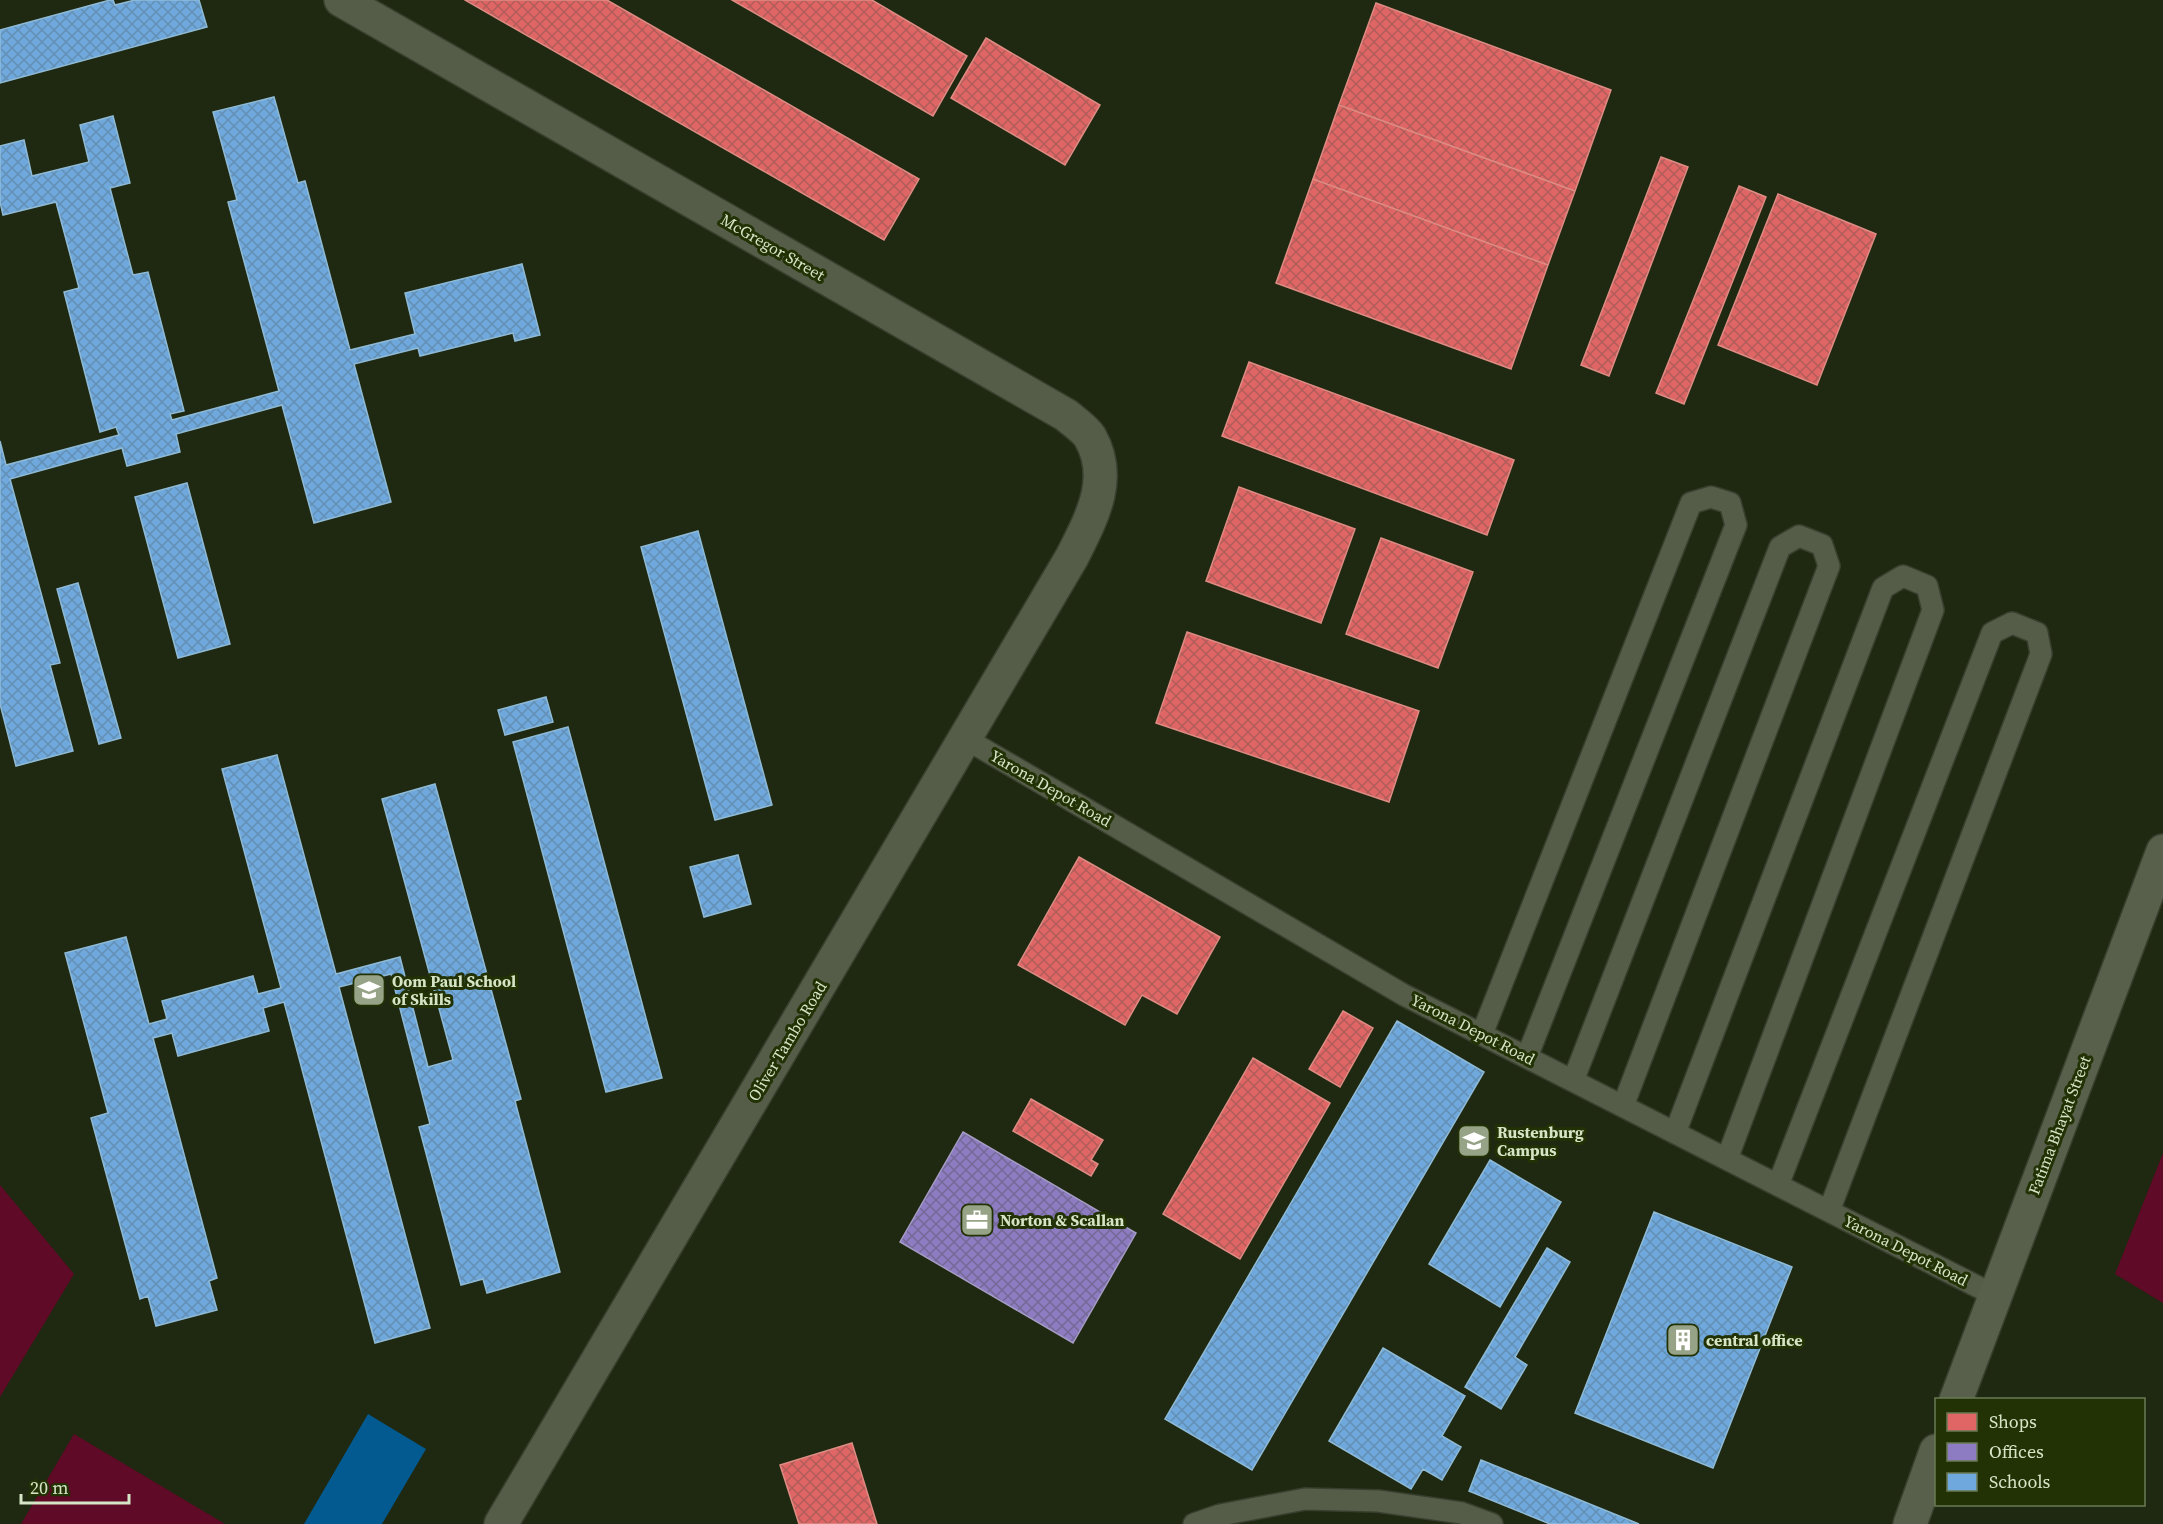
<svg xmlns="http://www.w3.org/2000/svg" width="2163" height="1524" viewBox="0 0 2163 1524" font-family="'Source Serif 4',serif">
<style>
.park{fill:#5f0a26}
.water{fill:#035a91}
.shops{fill:url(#shops-cross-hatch);stroke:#dd8c83;stroke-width:1.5}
.offices{fill:url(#offices-cross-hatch);stroke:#a49cc4;stroke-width:1.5}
.schools{fill:url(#schools-cross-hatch);stroke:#8ebad6;stroke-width:1.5}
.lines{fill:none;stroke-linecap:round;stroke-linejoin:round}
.lane-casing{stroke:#383f2e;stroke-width:24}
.street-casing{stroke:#383f2e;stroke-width:36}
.secondary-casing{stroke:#383f2e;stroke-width:36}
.lane{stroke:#555d49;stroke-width:21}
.street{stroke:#555d49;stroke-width:33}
.secondary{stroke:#58604c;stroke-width:33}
.labels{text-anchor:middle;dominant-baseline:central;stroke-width:6;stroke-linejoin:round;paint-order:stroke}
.street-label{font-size:16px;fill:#d7e5c7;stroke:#223205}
.poi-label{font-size:16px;font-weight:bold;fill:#d7e5c7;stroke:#223205;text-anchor:start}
</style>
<defs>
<pattern id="shops-cross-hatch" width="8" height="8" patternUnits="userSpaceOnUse" patternTransform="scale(1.5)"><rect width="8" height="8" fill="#e06666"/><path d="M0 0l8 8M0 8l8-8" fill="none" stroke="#b05c59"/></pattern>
<pattern id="offices-cross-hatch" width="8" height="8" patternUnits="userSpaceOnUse" patternTransform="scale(1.5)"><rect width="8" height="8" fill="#8e7cc3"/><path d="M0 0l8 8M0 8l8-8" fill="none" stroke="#736994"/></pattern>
<pattern id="schools-cross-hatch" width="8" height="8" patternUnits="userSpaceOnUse" patternTransform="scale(1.5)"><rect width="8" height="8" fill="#6fa8dc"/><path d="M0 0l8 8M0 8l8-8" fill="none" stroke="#638fb4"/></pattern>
</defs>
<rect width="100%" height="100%" fill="#1f2810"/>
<path class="park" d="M2163 1153V1303L2115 1274Z
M0 1185 74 1274 0 1397Z
M74 1434 225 1524H21Z"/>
<path class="water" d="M368 1414 426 1449 382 1524H304Z"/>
<path class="shops" d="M465 0H607L919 179 884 240Z
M732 0H872L967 56 933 116Z
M1376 3 1611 90 1575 191 1339 105Z
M986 38 1100 105 1065 165 951 98Z
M1339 105 1575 191 1548 265 1313 179Z
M1661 157 1688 167 1609 376 1581 365Z
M1313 179 1548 265 1511 369 1276 283Z
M1739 186 1766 197 1684 404 1656 393Z
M1778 194 1876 234 1817 385 1718 345Z
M1249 362 1514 460 1487 535 1222 436Z
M1239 487 1355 529 1321 623 1206 581Z
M1381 538 1473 572 1438 668 1346 634Z
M1187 632 1419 711 1389 802 1156 723Z
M1079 857 1220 937 1177 1014 1142 995 1125 1025 1018 965Z
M1343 1011 1373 1028 1340 1087 1309 1069Z
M1253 1058 1330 1103 1240 1259 1163 1214Z
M1031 1099 1103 1140 1091 1160 1098 1164 1091 1176 1013 1131Z
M852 1443 877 1524H799L780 1465Z"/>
<path class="offices" d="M963 1132 1136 1233 1073 1343 900 1242Z"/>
<path class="schools" d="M110 0H113L115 5 135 0H199L207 27 0 83V30Z
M274 97 298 183 305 181 350 350 415 334 405 293 522 264 540 335 515 341 513 333 420 356 418 348 354 364 391 502 314 523 282 405 176 434 180 452 127 466 122 448 10 479 60 663 50 665 73 751 16 766 0 704V441L6 465 119 435 116 427 100 432 64 292 79 288 56 202 3 215 0 202V146L24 140 32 176 89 162 80 125 113 116 130 183 110 188 133 275 148 272 184 411 170 414 172 420 279 391 228 202 237 200 213 112Z
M187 483 230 644 178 658 135 497Z
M698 531 772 805 715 820 641 547Z
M78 583 121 738 99 744 57 589Z
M546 697 553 722 505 735 498 710Z
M568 727 662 1078 606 1092 513 742Z
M277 755 336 974 400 957 428 1067 453 1060 382 799 435 784 521 1099 515 1101 560 1272 487 1293 483 1279 461 1285 419 1127 430 1124 391 974 339 987 430 1328 375 1343 284 1002 263 1008 269 1031 178 1056 172 1033 153 1038 217 1278 209 1281 217 1310 156 1326 148 1296 140 1299 91 1118 108 1113 65 953 126 937 149 1024 167 1019 162 1001 253 976 258 994 281 988 222 769Z
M738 855 751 904 704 917 690 867Z
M1397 1021 1484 1072 1252 1470 1165 1419Z
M1490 1160 1561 1202 1500 1307 1429 1264Z
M1654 1212 1792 1267 1713 1468 1575 1413Z
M1547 1248 1570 1262 1515 1357 1527 1365 1501 1409 1465 1387Z
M1383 1348 1465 1396 1442 1436 1461 1447 1442 1480 1423 1469 1411 1489 1329 1441Z
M1481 1460 1639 1524H1550L1469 1491Z"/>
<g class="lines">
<defs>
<path id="lane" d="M966 739 1404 995 1994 1295
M1482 1034 1691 503 1711 497 1730 503 1736 525 1527 1057
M1573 1081 1780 547 1799 536 1822 545 1829 566 1623 1106
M1675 1133 1883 588 1903 576 1927 586 1933 610 1727 1159
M1778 1185 1992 633 2012 623 2037 633 2041 654 1829 1211
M1194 1524 1220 1515 1305 1499 1378 1501 1462 1513 1492 1524"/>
<path id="street" d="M341 0 1066 415C1073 421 1085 429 1090 437 1114 479 1091 519 1072 557L501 1524"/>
<path id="secondary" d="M1956 1400 2163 851
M1910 1524 1936 1451"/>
</defs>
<use href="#lane" class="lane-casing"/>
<use href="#street" class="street-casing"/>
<use href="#secondary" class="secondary-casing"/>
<use href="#lane" class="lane"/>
<use href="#street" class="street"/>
<use href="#secondary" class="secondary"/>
</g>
<defs>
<symbol id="school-square" viewBox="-11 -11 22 22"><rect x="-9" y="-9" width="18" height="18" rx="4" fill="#97a387" stroke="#223205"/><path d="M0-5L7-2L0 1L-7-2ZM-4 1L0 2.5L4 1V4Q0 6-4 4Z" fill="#fff"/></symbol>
<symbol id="university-square" viewBox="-11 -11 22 22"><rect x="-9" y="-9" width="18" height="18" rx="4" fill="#97a387" stroke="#223205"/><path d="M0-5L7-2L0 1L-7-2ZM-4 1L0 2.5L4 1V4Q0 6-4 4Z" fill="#fff"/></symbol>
<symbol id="office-square" viewBox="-11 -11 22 22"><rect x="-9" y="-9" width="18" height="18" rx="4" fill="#97a387" stroke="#223205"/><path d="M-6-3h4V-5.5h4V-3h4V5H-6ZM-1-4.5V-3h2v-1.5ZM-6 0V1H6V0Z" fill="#fff"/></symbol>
<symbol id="building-square" viewBox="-11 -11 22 22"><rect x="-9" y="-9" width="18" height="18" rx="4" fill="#97a387" stroke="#223205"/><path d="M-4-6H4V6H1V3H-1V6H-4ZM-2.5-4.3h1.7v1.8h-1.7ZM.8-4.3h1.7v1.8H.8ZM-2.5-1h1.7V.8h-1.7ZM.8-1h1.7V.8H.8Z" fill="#fff"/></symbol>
</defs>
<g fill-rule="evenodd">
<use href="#school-square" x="350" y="971" width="38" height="38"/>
<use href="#university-square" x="1455" y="1122" width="38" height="38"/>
<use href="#office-square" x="958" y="1201" width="38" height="38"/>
<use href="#building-square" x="1664" y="1321" width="38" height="38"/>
</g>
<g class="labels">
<g class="street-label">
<text transform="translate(773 247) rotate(30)">McGregor Street</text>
<text transform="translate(1051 788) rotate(30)">Yarona Depot Road</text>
<text transform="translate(1473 1029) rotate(27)">Yarona Depot Road</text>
<text transform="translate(787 1041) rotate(-59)">Oliver Tambo Road</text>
<text transform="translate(2059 1125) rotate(-69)">Fatima Bhayat Street</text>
<text transform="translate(1906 1250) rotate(27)">Yarona Depot Road</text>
</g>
<g class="poi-label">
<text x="392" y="981">Oom Paul School<tspan x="392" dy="18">of Skills</tspan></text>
<text x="1497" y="1132">Rustenburg<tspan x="1497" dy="18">Campus</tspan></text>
<text x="1000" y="1220">Norton &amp; Scallan</text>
<text x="1706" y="1340">central office</text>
</g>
</g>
<rect x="1935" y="1398" width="210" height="108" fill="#223205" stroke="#6a7a53" stroke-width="1.5"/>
<rect x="1947" y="1413" width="30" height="18" fill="#e06666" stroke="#6a7a53" stroke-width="1.5"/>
<text x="1989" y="1428" font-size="18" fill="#d7e5c7">Shops</text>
<rect x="1947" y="1443" width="30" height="18" fill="#8e7cc3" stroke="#6a7a53" stroke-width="1.5"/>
<text x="1989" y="1458" font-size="18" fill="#d7e5c7">Offices</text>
<rect x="1947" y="1473" width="30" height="18" fill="#6fa8dc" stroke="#6a7a53" stroke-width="1.5"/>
<text x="1989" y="1488" font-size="18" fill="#d7e5c7">Schools</text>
<path d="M21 1494v9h108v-9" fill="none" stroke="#d7e5c7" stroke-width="3"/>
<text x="30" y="1494" font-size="18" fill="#d7e5c7" stroke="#223205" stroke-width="4.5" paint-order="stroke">20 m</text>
</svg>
